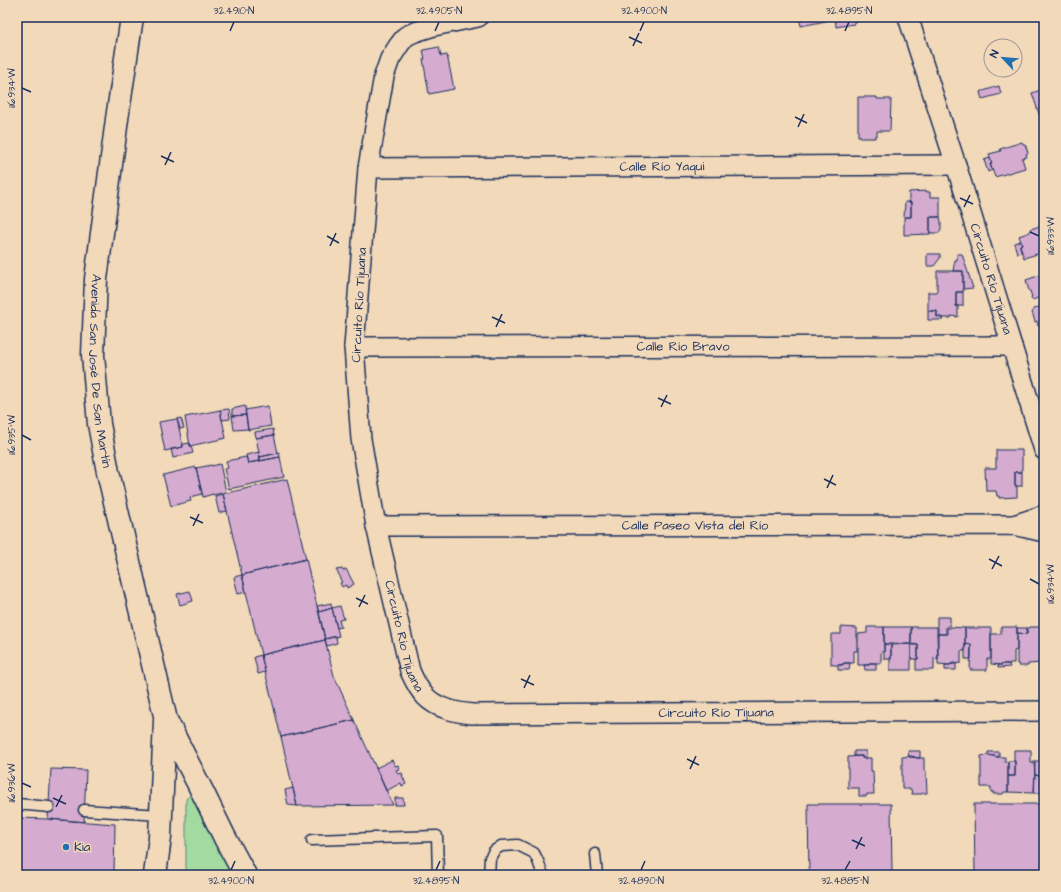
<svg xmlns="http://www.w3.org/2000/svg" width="1061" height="892" viewBox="0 0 1061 892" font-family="'Architects Daughter',sans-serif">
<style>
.green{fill:#a2da9f;stroke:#5e847e}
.building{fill:#d5abd0;stroke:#1b2f5e}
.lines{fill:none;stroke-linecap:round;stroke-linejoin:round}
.service-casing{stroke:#1b2f5e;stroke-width:13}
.minor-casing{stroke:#1b2f5e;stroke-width:22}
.tertiary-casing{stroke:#1b2f5e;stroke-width:25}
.service{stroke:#f1d9b9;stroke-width:10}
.minor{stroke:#f1d9b9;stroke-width:19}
.tertiary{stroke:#f1d9b9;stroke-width:22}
.ticks{fill:none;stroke:#1b2f5e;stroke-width:1.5}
.poi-dot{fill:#1f6fb2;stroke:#f1d9b9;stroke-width:1.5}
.labels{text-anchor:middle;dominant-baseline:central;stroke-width:3;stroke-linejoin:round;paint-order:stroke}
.street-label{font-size:13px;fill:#1b2f5e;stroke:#f1d9b9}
.poi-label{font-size:13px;fill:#1b2f5e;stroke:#f1d9b9;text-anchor:start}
.neatline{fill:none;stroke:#1b2f5e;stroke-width:1.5}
.ticks-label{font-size:10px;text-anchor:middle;fill:#1b2f5e}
</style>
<rect width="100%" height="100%" fill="#f1d9b9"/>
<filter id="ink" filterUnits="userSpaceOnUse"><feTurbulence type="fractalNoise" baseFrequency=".025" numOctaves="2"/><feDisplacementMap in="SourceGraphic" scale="8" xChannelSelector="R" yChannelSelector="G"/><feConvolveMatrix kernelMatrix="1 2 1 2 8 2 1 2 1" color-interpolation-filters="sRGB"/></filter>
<g filter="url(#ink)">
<path class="green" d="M190 795H196L237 875H186V799Z"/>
<path class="building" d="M799 17H826V21L801 26Z
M835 17H867V20L854 22V24L836 27Z
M439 47 441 56 447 55 454 89 429 94 423 59H425L423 50Z
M999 86 1001 94 982 99 980 92Z
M1044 89V126H1043L1032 93Z
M858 97H877V99H891L890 131H877V136H875V138H860L861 136H858Z
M1022 142 1023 144H1025L1028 153 1026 154 1027 157 1022 158 1025 168 995 177 990 164H992L989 154 1001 151 1000 149Z
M990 158 992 164H990L992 170 988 172 984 160Z
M927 191V192H930V197H940V217H930V234L904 235V217H911V202L909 203V192Z
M905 202H911V217H904Z
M930 217H940L941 221V229L939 233H930Z
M1044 225V252L1024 258 1020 247V245L1022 244 1019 236 1030 232V229Z
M1020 241 1022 244 1020 245 1022 252 1017 253 1014 243Z
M927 254H940V258L934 266H927Z
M957 254H962L973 288 963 289V271H953L955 260H957Z
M937 271H963V292H956V306H958V317L951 316V318H941V317H937V311H928V292H937Z
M1044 274V296L1032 300 1031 297H1032L1030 291H1029L1026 280Z
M956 292H963V306H956Z
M1042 303H1044V325L1038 326 1037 321 1035 322 1032 312 1033 311V309L1043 306Z
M928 311H937V317H941V318H943V320H928Z
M245 406 246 415 232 416V409Z
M268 406 271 426 248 430 245 410Z
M229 409 230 419 222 420 220 410Z
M220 410 226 438 190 446 185 417Z
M246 415 248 429 234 430 232 416Z
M181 418 184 428 180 429 177 419Z
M177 419 183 447 165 451 159 422Z
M273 429 274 435 256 438 255 432Z
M274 435 278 453 260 457 256 438Z
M190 443 193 453 173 458 171 449 183 447V444Z
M996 450H1022V472H1015V486H1017V497L999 498V496H997L996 491H986L985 468H996Z
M259 452 260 461 248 463 246 455Z
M279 452 280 457 260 461V457L278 453H277Z
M246 457 248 463 280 457 284 477 229 489 224 469 228 468 226 461Z
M220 464 226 492 213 495V494L203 497 196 468 212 465V466Z
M196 467 202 494 190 497 191 501 171 506 163 475Z
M1015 472H1022V486H1015Z
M287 479 306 559 242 575 223 494Z
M223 494 227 511 219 513 215 496Z
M306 559 325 640 261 655 242 575Z
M342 569 343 571 346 569 354 584 347 588 346 585 342 587 340 583 342 582 340 579 341 578 336 570Z
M242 575 246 592 238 594 234 577Z
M190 591 193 601 180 605 177 594Z
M331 603 332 608 319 612 317 606Z
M340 606 344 619 339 620 341 627 337 628 332 608Z
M332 608 339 636 325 639 319 612Z
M937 617H950V625L946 627V634H937Z
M841 627 857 628V651H854V663H844V664H842V665H834L831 664V634H841Z
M867 627H884V652H881V663H869V665H858V634L867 633Z
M884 627H911V644H884Z
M911 627H938V659L934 658V670H916V659H918V645L911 644Z
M950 627 965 628V651H961V663L949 665 938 664 937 634H947V628H950Z
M1001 627H1017V650L1014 651V663H1010L1009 664H1003L1002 665 991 664V634H1001Z
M1030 627H1040V628H1044V651H1041V663L1028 664V666H1019V664H1017V633L1027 634V628H1030Z
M965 628H991V659H987V670H970L971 644 965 645Z
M1017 628H1027V634L1017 633Z
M336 636 337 643 327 646 325 639Z
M325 640 334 676 354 720 281 737 261 655Z
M884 644 891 645V659H884Z
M911 644V670H890V659H891V645Z
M971 644V659H965V645Z
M911 645H918V659H911Z
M261 655 265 672 258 674 254 657Z
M844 663H850L849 670H838V665H842V664H844Z
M869 663H876V670H865L864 665H869Z
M953 663H956V670H945V665H949Z
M1003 664H1009L1010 667 998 668V665H1002Z
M354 720 393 805 297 806 281 737Z
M1014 750H1031V763H1035L1034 793 1008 792V776H1015V761H1014Z
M1040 750H1044V793H1034L1035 775 1041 776Z
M854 751H866V758H862V756H854Z
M908 751H920V758L909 757Z
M988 752H999V757L988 755Z
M988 755 995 756V757H1005V762H1008V792H1004L1003 794H993L994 792H991V787H981V756Z
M862 756V758H871V771H873L874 794H867V796H859V788H848V757Z
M912 756 915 757 916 758H924V771H926L927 793H923L922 794H912L911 789H902V757Z
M392 760 395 766 398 765 399 769 396 770 398 774 402 773 403 775H402L406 784 402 786 401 783 386 791 376 768Z
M1008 761H1015V776H1008Z
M1034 761H1041V776L1035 775Z
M51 769 86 770 84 822 48 819Z
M293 788 297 806 288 805 285 790Z
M395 798H403L404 805H395Z
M808 804H891L892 875H809Z
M974 804H1044V875H975Z
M17 818 48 819 115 824 114 875H17Z"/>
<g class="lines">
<defs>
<path id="service" d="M17 804 49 807
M84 810 160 815
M312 840 437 836 438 875
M595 854 597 875
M489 875 490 858 494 851 501 846 518 845 534 853 538 861 543 875"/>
<g id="minor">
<path id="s1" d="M478 17 434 26 415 32 406 36 399 45 390 59 384 76 368 168 354 347 361 439 376 526 410 671C414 680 418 689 425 696 437 709 456 712 472 714L1044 711"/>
<path id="s2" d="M908 17 956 165 1044 450"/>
<path id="s3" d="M368 168 956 165"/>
<path id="s4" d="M354 347 1012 346"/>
<path d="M1014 525 1044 515"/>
<path id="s5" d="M376 526 1014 525 1044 532"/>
</g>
<g id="tertiary">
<path id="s6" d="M132 17 117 119 96 279 93 355 99 424 108 472 166 720 203 793 225 838 245 875"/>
<path d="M155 875 160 837 165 721"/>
</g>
</defs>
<use href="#service" class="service-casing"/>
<use href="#minor" class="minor-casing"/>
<use href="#tertiary" class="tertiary-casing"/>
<use href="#service" class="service"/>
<use href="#minor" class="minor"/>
<use href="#tertiary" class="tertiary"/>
</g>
</g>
<path class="ticks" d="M230 31 234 22M435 31 439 22M640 31 644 22M845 31 849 22M629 37 642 43M633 46 639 33M22 88 31 92M795 117 807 123M798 127 804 114M161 156 174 162M165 165 171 152M960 198 973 204M964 207 970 195M1030 232 1039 236M327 236 339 243M330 246 336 233M492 317 505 323M496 327 502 314M658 398 671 404M661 407 667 395M22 435 31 440M824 479 836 485M827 488 833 475M190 517 203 523M193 526 199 514M989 559 1002 566M992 569 999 556M1030 579 1039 584M356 598 368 604M359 607 365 595M521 679 534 685M524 688 530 675M687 759 699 765M690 769 696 756M22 783 31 787M53 798 66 804M56 807 62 795M852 840 865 846M856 849 862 837M231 870 235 861M436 870 440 861M641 870 645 861M845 870 850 861"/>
<circle class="poi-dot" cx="66" cy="847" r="4"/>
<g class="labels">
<g class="street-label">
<text stroke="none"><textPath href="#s3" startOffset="294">Calle Río Yaqui</textPath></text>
<text stroke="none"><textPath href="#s2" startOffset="275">Circuito Río Tijuana</textPath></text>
<text transform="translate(359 305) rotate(-87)">Circuito Río Tijuana</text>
<text stroke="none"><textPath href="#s4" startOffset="329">Calle Río Bravo</textPath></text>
<text stroke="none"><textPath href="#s6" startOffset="357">Avenida San José De San Martín</textPath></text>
<text stroke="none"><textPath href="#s5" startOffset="319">Calle Paseo Vista del Río</textPath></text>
<text stroke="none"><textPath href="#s1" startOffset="688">Circuito Río Tijuana</textPath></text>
<text stroke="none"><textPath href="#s1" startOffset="1048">Circuito Río Tijuana</textPath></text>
</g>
<g class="poi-label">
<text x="74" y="847">Kia</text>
</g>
</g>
<rect width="1061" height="892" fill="none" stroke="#f1d9b9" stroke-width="44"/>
<g transform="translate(1003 58) rotate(296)"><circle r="19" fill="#f1d9b9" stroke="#9b9595"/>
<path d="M0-3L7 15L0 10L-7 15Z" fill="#1f6fb2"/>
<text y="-6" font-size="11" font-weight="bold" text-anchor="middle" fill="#1b2f5e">N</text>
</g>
<rect x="22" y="22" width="1017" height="848" class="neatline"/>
<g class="ticks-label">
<text x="234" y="14">32.4910°N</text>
<text x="439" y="14">32.4905°N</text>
<text x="644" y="14">32.4900°N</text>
<text x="849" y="14">32.4895°N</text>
<text transform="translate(11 88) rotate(-90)" y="4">116.934°W</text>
<text transform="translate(1050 236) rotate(-90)" y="4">116.933°W</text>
<text transform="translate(11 435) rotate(-90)" y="4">116.935°W</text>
<text transform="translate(1050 584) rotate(-90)" y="4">116.934°W</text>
<text transform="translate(11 783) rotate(-90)" y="4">116.936°W</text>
<text x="231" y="884">32.4900°N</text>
<text x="436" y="884">32.4895°N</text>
<text x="641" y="884">32.4890°N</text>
<text x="845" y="884">32.4885°N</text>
</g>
</svg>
